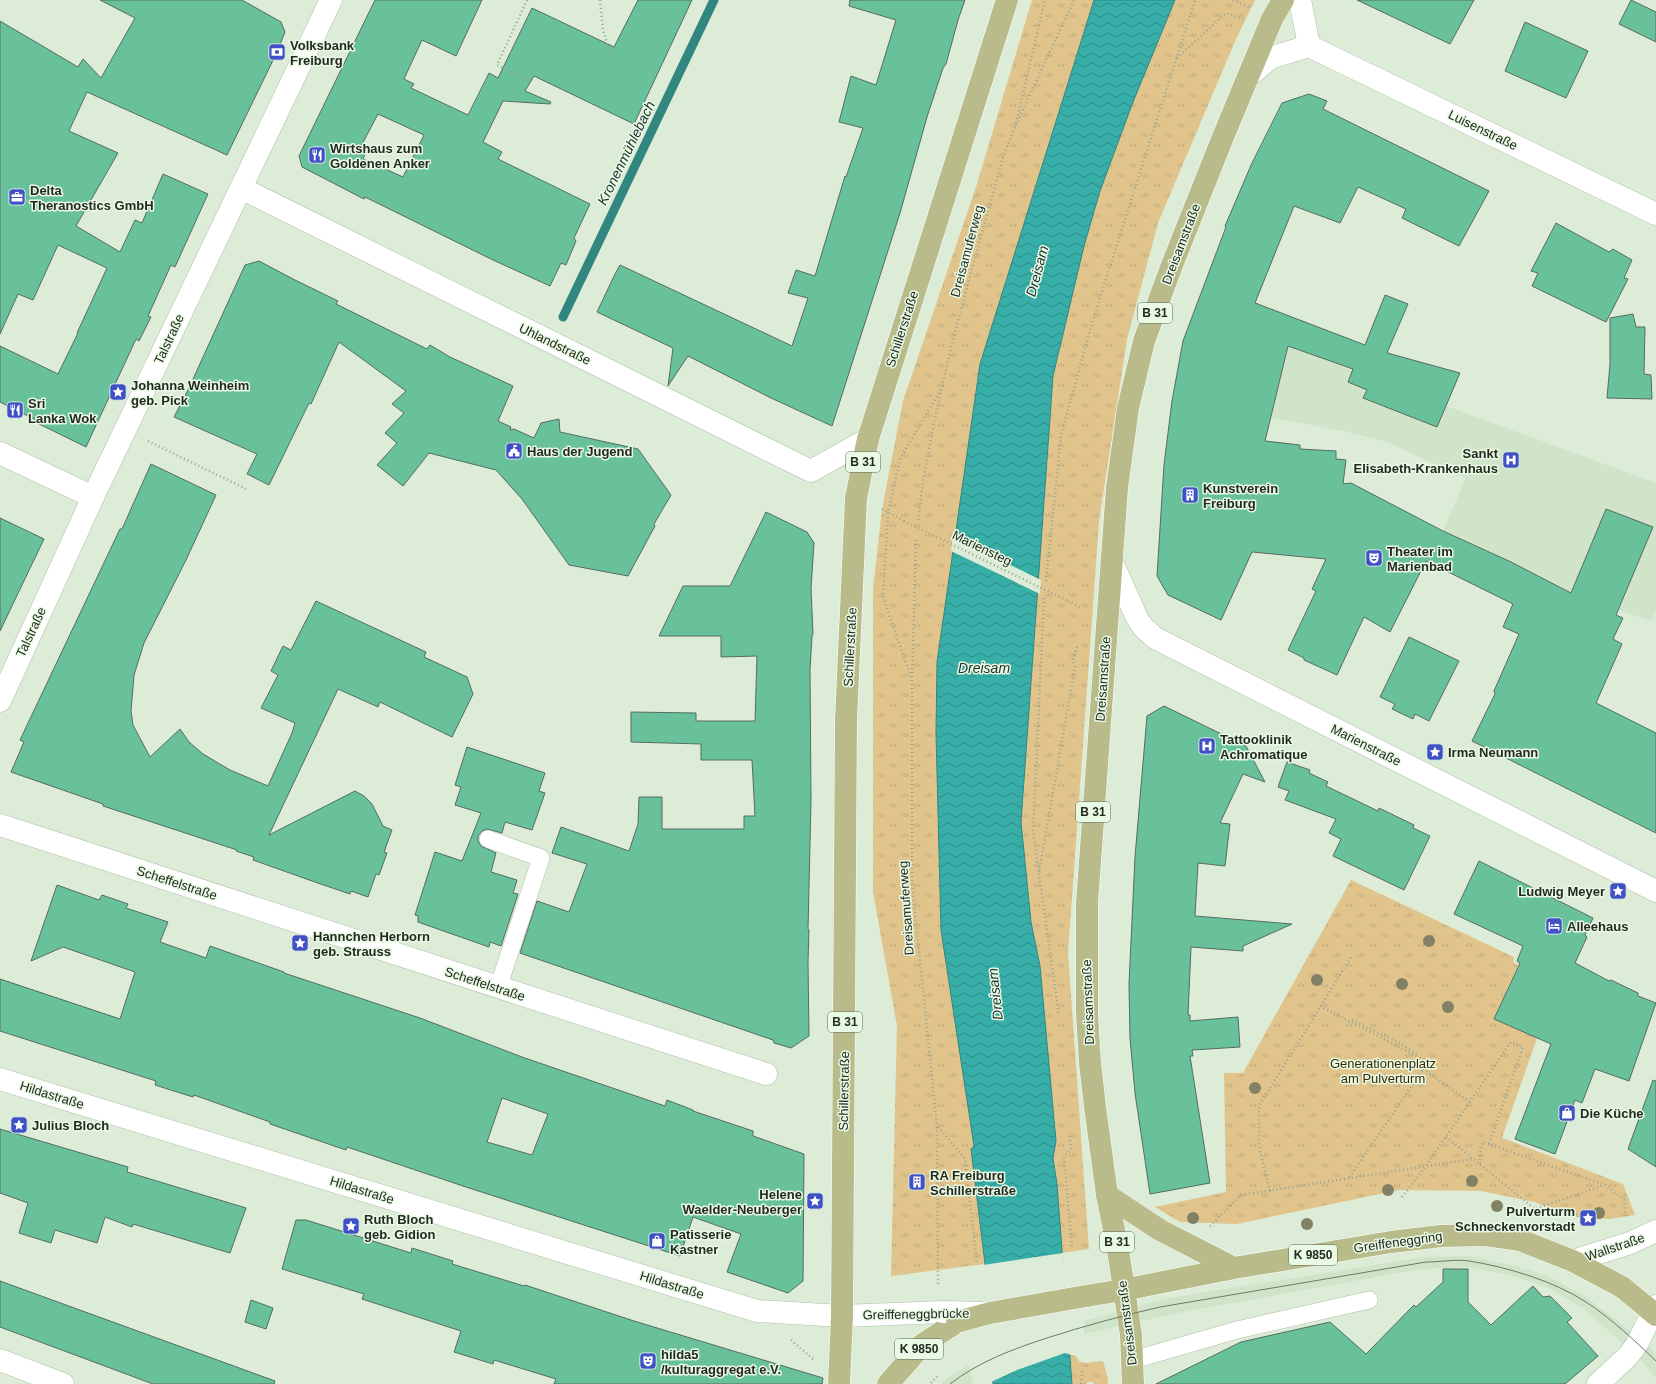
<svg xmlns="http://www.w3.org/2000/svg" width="1656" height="1384" viewBox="0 0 1656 1384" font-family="Arial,sans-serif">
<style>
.built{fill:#cfe4c8}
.grass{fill:url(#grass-tufts)}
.water{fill:url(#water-waves);stroke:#328680}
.pier{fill:#dcecd7}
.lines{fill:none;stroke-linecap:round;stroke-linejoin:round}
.stream{stroke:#328680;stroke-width:9}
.building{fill:#69c19c;stroke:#556c61;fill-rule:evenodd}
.service-casing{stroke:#b0c0ab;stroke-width:18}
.minor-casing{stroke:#b0c0ab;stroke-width:23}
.tertiary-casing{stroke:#b0c0ab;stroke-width:23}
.primary-casing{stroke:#fff;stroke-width:23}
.path{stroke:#97a493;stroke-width:2.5;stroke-dasharray:1 3;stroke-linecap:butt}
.service{stroke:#fff;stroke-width:17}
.minor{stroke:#fff;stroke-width:22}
.tertiary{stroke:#fff;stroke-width:22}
.primary{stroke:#b9bb8a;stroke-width:22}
.tram{stroke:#6e796b;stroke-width:1}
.minor-bridge-casing{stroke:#b0c0ab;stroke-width:23;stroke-linecap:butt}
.primary-bridge-casing{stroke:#fff;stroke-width:23;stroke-linecap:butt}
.path-bridge{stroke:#97a493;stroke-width:2.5;stroke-dasharray:1 3;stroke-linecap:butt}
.minor-bridge{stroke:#fff;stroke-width:22}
.primary-bridge{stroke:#b9bb8a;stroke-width:22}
.tree{fill:#828165}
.labels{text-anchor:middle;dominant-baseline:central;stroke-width:3;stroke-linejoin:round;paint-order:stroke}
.shield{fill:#e9fae4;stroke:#5f685c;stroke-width:1}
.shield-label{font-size:12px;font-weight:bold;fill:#242a22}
.poi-label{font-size:13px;font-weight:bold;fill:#242a22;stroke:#e9fae4;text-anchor:start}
.street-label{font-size:13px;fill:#242a22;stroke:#e9fae4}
.park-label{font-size:13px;fill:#382907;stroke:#e9fae4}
.water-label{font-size:14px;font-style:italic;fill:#1b2f2e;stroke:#e9fae4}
</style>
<defs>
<pattern id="grass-tufts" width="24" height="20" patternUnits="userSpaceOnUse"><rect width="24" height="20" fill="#e0c48c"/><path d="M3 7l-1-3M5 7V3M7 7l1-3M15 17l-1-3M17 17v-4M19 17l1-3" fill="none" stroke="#c0a978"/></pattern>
<pattern id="water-waves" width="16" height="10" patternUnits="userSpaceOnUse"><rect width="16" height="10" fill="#38aea9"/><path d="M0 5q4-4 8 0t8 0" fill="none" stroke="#2f8e89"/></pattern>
</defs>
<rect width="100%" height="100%" fill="#dcecd7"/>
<path class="built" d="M1205 282 1365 345 1460 373 1446 406 1656 483V611L1651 621 1571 593 1510 562 1443 531 1466 478 1387 442 1344 431 1228 410 1183 342Z
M1469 1256 1511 1265 1548 1276 1586 1297 1647 1344 1656 1354V1378L1640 1359 1583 1308 1545 1286 1509 1275 1468 1267 1420 1269 1173 1314 1084 1334V1321L1169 1298 1424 1257Z
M968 1364 973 1384H941L943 1382Z"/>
<path class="grass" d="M1032 0H1094L980 364 937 662 936 733 941 930 974 1146 971 1149 985 1264 891 1276 897 1026 873 892V588L882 509 903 401 977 184Z
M1175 0H1255L1236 39 1158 223 1127 339 1099 521 1068 953 1089 1249 1061 1253 1057 1184 1053 1158 1056 1141 1040 966 1031 922 1021 822 1053 376 1084 246 1100 191 1133 102Z
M1351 880 1514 957 1513 962 1518 965 1494 1019 1537 1038 1502 1138 1623 1184 1635 1215 1609 1219 1577 1217 1534 1202 1481 1191 1399 1190 1237 1224 1180 1222 1155 1207 1226 1192 1224 1073H1243Z
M1070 1354 1077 1357 1079 1361 1086 1363 1103 1361 1108 1379V1384H1093V1382H1087V1384H1072Z"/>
<path class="water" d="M1094 0H1175L1133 102 1100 191 1084 246 1053 376 1021 822 1031 922 1040 966 1056 1141 1053 1158 1057 1184 1072 1384H993L985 1264 971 1149 974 1146 941 930 936 733 937 662 980 364Z"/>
<path class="pier" d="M953 537 1041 580 1040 594 951 551Z
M1063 1253 1072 1355 1065 1353 1017 1370 991 1382 983 1265Z"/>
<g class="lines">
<path class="stream" d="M563 317 714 0"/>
</g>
<path class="building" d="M100 0H242L281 22 285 32 277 52 227 155 87 92 69 131 118 153 76 226 120 252 135 220 142 223 163 174 208 194 175 267 171 265 148 316 151 317 139 341 136 339 86 447 35 422 36 420 0 402V346L58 374 78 333H77L107 268 58 245 33 300 18 294 0 334V21L78 67 83 59 101 78 135 18Z
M375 0H482L456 56 422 40 404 79 414 84 411 88 468 115 489 73 498 78 532 8 614 47 638 0H692L634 124 534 76 525 91 551 102 550 104 503 101 483 142 502 152 498 159 590 204 574 238 576 241 566 265 561 263 550 286 493 260 365 197 364 199 302 167 299 156ZM378 114 424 135 403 177 363 159 365 154 359 150Z
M850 0H965L958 20 946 64 943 68 927 117 900 213 832 426 771 398 688 356 668 386 673 348 597 312 615 274 620 265 792 346 808 298 788 293 796 270 815 276 845 176 846 177 863 128 839 122 851 76 876 85 896 20 849 6Z
M1357 0H1474L1450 44Z
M1631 0 1656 12V42L1619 24Z
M1525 22 1588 51 1566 98 1505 71Z
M1309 94 1327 101 1323 109 1489 191 1459 246 1402 218 1406 209 1358 187 1340 223 1294 206 1255 303 1365 345 1385 295 1408 304 1387 353 1460 373 1437 427 1363 398 1367 390 1348 382 1353 369 1288 346 1265 441 1300 445V449L1336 451V459L1346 460 1343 484 1351 483 1443 531 1511 562 1571 593 1606 509 1653 527 1616 615 1623 618 1613 639 1622 644 1596 703 1656 733V833L1472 741 1495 694 1494 691 1519 634 1503 627 1513 604 1426 561 1390 632 1364 617 1337 675 1304 660V658L1288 650 1316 591 1312 589 1326 559 1252 552 1221 620 1168 595 1157 576 1164 465 1172 401 1183 341 1226 227 1225 226 1252 163 1282 103Z
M1556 223 1609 252 1613 249 1632 260 1624 278 1628 279 1606 322 1532 286 1538 273 1531 271Z
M259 261 295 280 338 301 336 304 427 349 430 345 450 357 513 386 498 421 511 427 510 430 514 429 534 438 541 423 559 419 560 432 638 449 671 495 654 524 655 526 628 576 569 565 522 499 496 470 429 453 403 486 377 465 397 443 385 433 404 413 392 404 406 391 339 342 311 404 309 403 269 485 247 474 257 454 174 417 188 390 245 265Z
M1633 314 1636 327H1645L1644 374 1651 375 1652 399 1607 398 1610 364V318Z
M151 464 216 495 186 560 144 643 134 675 131 711 133 725 150 757 180 729 189 742 203 754 230 770 268 786 292 733 295 723 261 708 278 675 271 671 283 646 291 650 316 601 426 652 424 657 467 677 473 694 452 737 380 702 378 707 338 689 269 835 355 791 364 796 372 804 383 826 392 830 384 852 387 853 379 875 376 874 368 897 351 891 350 894 312 881 253 860 254 857 236 851 237 850 103 806V804L11 772 24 742 20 740 120 529H122Z
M766 512 807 532 814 543 811 588 813 634 812 636 810 670 811 800 808 929 809 930 808 961 809 1036 791 1048 774 1043 773 1040 520 953 537 901 569 912 587 864 552 853 561 827 629 851 638 824 639 797H662V829H744V816H755L752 760H701V744L631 742V712L696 713V721H755L757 656 721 657V636H659L683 586H730Z
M0 518 44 539 0 631Z
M1409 637 1459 661 1429 721 1415 714 1413 719 1392 709 1395 704 1380 697Z
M1164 706 1246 746 1265 782 1243 774 1220 823 1230 824 1225 866 1198 863 1195 916 1292 924 1243 946V951L1191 947 1188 1015H1190V1021L1238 1017 1240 1047 1192 1050 1193 1056H1190L1210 1183 1150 1194 1135 1093 1130 1038 1129 984 1135 857 1147 716Z
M467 747 545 773 539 791 545 793 532 830 505 822 502 833 487 829 482 831 478 836V841L481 846 496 853 491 872 517 880 513 893 518 894 501 946 490 942 489 947 452 934 418 922V916L415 915 435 852 462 861 481 813 455 805 461 787 455 785Z
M1287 762 1310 770 1309 773 1328 782 1326 786 1378 811 1379 808 1414 825 1413 828 1430 836 1404 890 1333 856 1341 839 1329 833 1336 819 1285 800 1289 791 1278 787Z
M1479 861 1593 918 1585 935 1587 937 1575 963 1609 981 1611 980 1638 993V996L1656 1003 1629 1081 1595 1069 1582 1103 1575 1100 1555 1154 1515 1139 1551 1044 1494 1019 1520 963 1517 961 1523 946 1454 914Z
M57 885 99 900 102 895 128 904 126 908 168 922 160 942 206 958 210 946 284 972V973L420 1018 522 1057 665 1106 667 1100 693 1110V1111L753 1131V1136L804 1154 803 1281 788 1293 727 1272 741 1234 693 1217 680 1256 466 1187 347 1147 346 1150 270 1124V1122L194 1095 193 1097 155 1085 156 1081 0 1031V979L120 1019 135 972 63 947 31 961ZM502 1098 548 1114 532 1155 487 1142Z
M1653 1080 1656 1081V1167L1628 1149Z
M0 1129 128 1167 127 1172 246 1208 230 1253 133 1224 132 1227 105 1217 97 1243 55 1230 51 1243 19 1233 28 1203 0 1193Z
M296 1220H306L411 1253 412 1248 453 1261 452 1264 524 1286 525 1285 634 1321 823 1378 822 1384H554L556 1379 494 1360 493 1364 454 1352 461 1331 362 1299 364 1294 282 1269Z
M1443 1269H1468V1302L1491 1325 1533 1286 1543 1297 1550 1296 1572 1318 1567 1322 1598 1356 1565 1384H1156L1241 1342 1330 1322 1366 1354 1414 1305 1416 1307 1443 1282Z
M0 1281 275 1381 274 1384H153L0 1327Z
M251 1300 273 1308 266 1329 245 1322Z"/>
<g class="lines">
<defs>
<path id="service" d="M488 839 541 858 498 988
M1133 1360 1237 1330 1369 1300"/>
<path id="minor" d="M1300 0 1309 46
M1248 77 1270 58 1309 46 1656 214
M241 188 811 471 868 439
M0 453 93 497
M1112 562 1137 618 1143 627 1155 638 1656 891
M0 825 766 1074
M0 1079 757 1311 842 1316 943 1312
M1573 1261 1630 1243 1656 1231
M0 1360 63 1384
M1598 1384 1628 1356 1637 1344 1656 1306"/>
<path id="tertiary" d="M0 701 93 497 331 0"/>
<path id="primary" d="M1107 1195 1160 1230 1234 1268
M1086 1296 1123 1290 1234 1268 1391 1242 1441 1236 1486 1235 1520 1240 1573 1261 1622 1287 1656 1315
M839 1384 842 1316 846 720 856 498 868 439 1007 0
M888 1384 923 1344 957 1322
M1133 1384 1131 1335 1118 1250 1107 1195 1095 1107 1090 1063 1087 1014V903L1117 488 1128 408 1144 341 1172 265 1223 137 1272 19 1283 0"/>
</defs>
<use href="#service" class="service-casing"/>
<use href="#minor" class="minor-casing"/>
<use href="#tertiary" class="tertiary-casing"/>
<use href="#primary" class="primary-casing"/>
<path class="path" d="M527 0 497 65 528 80 531 75
M600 0 603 30 611 57
M1233 0 1249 7
M1177 58 1226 13 1243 19
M1016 123 1045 0
M148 441 246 489
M882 509 904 521
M918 520C921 500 923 480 927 460 945 357 976 257 1003 157L1014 129 1074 0
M916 540 912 680V883L937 1127 938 1286
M1046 581 1061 435 1093 320 1195 0
M1044 598 1033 831 1059 1016
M1068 601 1081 608
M911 677 883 597 888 513 900 459 941 389
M1039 872 1075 667 1073 659 1078 645
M1320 1006 1428 1062 1349 1178
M1352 1020 1400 1043 1418 1055
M1423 1069 1470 1102
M938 1127 965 1159 977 1263
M1070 1136 1071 1149 1064 1157 1072 1248
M1446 1137 1535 1209 1604 1185
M1480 1164V1150L1483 1142 1489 1144
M1270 1191 1259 1147V1106L1351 957
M1402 1197 1426 1166 1511 1042 1523 1047 1489 1144 1605 1185 1624 1200 1626 1216
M1210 1226 1241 1195 1473 1159
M791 1340 813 1359
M931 1383 938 1375
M1081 1384 1082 1371"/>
<use href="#service" class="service"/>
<use href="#minor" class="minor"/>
<use href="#tertiary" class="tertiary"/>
<use href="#primary" class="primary"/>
<path class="tram" d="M950 1384C978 1362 1013 1349 1047 1338 1084 1326 1121 1316 1160 1307L1426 1262C1440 1262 1456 1259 1469 1261 1507 1267 1554 1281 1586 1302 1612 1319 1634 1340 1656 1361"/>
<defs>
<path id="minor-bridge" d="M943 1312 983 1313"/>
<path id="primary-bridge" d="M957 1322 990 1313 1086 1296"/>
</defs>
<use href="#minor-bridge" class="minor-bridge-casing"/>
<use href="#primary-bridge" class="primary-bridge-casing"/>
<path class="path-bridge" d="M904 521 1068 601"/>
<use href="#minor-bridge" class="minor-bridge"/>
<use href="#primary-bridge" class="primary-bridge"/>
</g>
<g class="tree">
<circle cx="1429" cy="941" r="6"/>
<circle cx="1317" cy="980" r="6"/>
<circle cx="1402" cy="984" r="6"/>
<circle cx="1448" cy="1007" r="6"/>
<circle cx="1255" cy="1088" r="6"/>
<circle cx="1472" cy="1181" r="6"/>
<circle cx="1388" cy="1190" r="6"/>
<circle cx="1497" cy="1206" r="6"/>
<circle cx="1599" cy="1213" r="6"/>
<circle cx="1193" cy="1218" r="6"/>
<circle cx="1307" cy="1224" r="6"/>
</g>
<defs>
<symbol id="bank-square" viewBox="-11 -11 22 22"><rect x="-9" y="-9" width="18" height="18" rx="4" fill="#3f51c5" stroke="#e9fae4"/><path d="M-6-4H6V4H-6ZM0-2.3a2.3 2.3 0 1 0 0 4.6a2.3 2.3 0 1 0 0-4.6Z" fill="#fff"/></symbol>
<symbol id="restaurant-square" viewBox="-11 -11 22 22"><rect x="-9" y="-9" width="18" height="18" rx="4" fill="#3f51c5" stroke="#e9fae4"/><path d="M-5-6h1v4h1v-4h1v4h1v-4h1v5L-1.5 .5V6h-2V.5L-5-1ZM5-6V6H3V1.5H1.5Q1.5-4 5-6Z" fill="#fff"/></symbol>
<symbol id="office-square" viewBox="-11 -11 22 22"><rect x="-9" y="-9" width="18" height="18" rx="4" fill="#3f51c5" stroke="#e9fae4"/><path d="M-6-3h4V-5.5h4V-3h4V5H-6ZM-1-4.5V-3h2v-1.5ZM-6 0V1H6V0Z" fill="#fff"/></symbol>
<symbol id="sight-square" viewBox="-11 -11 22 22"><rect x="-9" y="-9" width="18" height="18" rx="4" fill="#3f51c5" stroke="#e9fae4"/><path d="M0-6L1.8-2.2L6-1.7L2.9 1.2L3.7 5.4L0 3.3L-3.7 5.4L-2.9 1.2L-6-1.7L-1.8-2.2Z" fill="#fff"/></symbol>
<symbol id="civic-square" viewBox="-11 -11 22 22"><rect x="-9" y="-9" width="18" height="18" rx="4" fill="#3f51c5" stroke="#e9fae4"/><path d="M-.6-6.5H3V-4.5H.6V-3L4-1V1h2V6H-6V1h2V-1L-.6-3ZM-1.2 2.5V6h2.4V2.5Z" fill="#fff"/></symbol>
<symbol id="hospital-square" viewBox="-11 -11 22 22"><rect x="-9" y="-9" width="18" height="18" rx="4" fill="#3f51c5" stroke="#e9fae4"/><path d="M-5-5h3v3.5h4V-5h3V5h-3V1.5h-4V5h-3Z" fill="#fff"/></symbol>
<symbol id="building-square" viewBox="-11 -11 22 22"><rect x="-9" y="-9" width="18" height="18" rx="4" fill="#3f51c5" stroke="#e9fae4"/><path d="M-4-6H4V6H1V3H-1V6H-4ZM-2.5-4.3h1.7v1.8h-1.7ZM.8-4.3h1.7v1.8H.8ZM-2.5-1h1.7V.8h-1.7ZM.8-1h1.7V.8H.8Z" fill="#fff"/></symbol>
<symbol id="theatre-square" viewBox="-11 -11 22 22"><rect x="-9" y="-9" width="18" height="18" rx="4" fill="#3f51c5" stroke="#e9fae4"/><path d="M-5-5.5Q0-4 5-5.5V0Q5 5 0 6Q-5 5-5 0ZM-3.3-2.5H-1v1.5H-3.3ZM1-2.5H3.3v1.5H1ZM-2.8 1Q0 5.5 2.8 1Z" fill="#fff"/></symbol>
<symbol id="hotel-square" viewBox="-11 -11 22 22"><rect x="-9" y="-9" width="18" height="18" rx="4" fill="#3f51c5" stroke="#e9fae4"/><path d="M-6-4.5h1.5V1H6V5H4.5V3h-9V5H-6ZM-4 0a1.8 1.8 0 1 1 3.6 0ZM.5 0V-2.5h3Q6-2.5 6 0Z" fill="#fff"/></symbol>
<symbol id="shop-square" viewBox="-11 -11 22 22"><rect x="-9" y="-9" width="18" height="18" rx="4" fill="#3f51c5" stroke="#e9fae4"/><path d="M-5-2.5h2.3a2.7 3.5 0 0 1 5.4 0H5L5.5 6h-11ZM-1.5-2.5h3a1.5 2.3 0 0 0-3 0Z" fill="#fff"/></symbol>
</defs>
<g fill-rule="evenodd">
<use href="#bank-square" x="267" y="42" width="20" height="20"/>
<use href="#restaurant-square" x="307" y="145" width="20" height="20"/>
<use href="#office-square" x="7" y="187" width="20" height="20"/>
<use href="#sight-square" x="108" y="382" width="20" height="20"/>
<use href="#restaurant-square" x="5" y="400" width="20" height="20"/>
<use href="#civic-square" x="504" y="441" width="20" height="20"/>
<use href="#hospital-square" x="1501" y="450" width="20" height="20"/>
<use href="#building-square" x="1180" y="485" width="20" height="20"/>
<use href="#theatre-square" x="1364" y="548" width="20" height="20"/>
<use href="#hospital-square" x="1197" y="736" width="20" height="20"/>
<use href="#sight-square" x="1425" y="742" width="20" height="20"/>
<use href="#sight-square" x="1608" y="881" width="20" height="20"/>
<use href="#hotel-square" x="1544" y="916" width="20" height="20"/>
<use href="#sight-square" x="290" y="933" width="20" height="20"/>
<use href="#shop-square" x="1557" y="1103" width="20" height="20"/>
<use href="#sight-square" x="9" y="1115" width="20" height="20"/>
<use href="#building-square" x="907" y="1172" width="20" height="20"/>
<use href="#sight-square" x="805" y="1191" width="20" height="20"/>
<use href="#sight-square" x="1578" y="1208" width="20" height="20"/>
<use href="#sight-square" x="341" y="1216" width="20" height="20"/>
<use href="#shop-square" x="647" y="1231" width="20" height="20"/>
<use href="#theatre-square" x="638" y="1351" width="20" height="20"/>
</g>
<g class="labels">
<g class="shield">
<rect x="1138" y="303" width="34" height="20" rx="3"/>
<rect x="846" y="452" width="34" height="20" rx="3"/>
<rect x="1076" y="802" width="34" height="20" rx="3"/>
<rect x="828" y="1012" width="34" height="20" rx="3"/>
<rect x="1100" y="1232" width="34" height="20" rx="3"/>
<rect x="1289" y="1245" width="48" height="20" rx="3"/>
<rect x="895" y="1339" width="48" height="20" rx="3"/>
</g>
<g class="shield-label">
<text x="1155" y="313">B 31</text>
<text x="863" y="462">B 31</text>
<text x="1093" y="812">B 31</text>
<text x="845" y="1022">B 31</text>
<text x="1117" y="1242">B 31</text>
<text x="1313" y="1255">K 9850</text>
<text x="919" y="1349">K 9850</text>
</g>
<g class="poi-label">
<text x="290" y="45">Volksbank<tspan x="290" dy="15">Freiburg</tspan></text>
<text x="330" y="148">Wirtshaus zum<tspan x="330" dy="15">Goldenen Anker</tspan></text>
<text x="30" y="190">Delta<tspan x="30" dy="15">Theranostics GmbH</tspan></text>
<text x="131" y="385">Johanna Weinheim<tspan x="131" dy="15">geb. Pick</tspan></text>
<text x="28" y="403">Sri<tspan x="28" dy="15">Lanka Wok</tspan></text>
<text x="527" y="451">Haus der Jugend</text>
<text x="1498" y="453" text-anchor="end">Sankt<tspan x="1498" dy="15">Elisabeth-Krankenhaus</tspan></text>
<text x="1203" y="488">Kunstverein<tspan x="1203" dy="15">Freiburg</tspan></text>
<text x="1387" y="551">Theater im<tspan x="1387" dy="15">Marienbad</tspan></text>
<text x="1220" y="739">Tattooklinik<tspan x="1220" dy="15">Achromatique</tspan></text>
<text x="1448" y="752">Irma Neumann</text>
<text x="1605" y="891" text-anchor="end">Ludwig Meyer</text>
<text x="1567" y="926">Alleehaus</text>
<text x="313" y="936">Hannchen Herborn<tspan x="313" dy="15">geb. Strauss</tspan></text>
<text x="1580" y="1113">Die Küche</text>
<text x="32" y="1125">Julius Bloch</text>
<text x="930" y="1175">RA Freiburg<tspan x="930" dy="15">Schillerstraße</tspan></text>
<text x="802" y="1194" text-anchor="end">Helene<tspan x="802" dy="15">Waelder-Neuberger</tspan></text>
<text x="1575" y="1211" text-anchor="end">Pulverturm<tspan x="1575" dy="15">Schneckenvorstadt</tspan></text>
<text x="364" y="1219">Ruth Bloch<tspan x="364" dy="15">geb. Gidion</tspan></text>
<text x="670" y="1234">Patisserie<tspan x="670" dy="15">Kastner</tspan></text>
<text x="661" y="1354">hilda5<tspan x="661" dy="15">/kulturaggregat e.V.</tspan></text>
</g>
<g class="street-label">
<text transform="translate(1483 130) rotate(26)">Luisenstraße</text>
<text transform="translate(1181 244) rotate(-69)">Dreisamstraße</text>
<text transform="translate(967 251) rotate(-75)">Dreisamuferweg</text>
<text transform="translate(902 329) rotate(-72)">Schillerstraße</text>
<text transform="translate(169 339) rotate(-65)">Talstraße</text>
<text transform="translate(555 344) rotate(26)">Uhlandstraße</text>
<text transform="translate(982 548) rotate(26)">Mariensteg</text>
<text transform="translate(31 632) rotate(-65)">Talstraße</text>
<text transform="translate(850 647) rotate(-87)">Schillerstraße</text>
<text transform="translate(1103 679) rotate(-86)">Dreisamstraße</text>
<text transform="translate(1366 745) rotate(27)">Marienstraße</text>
<text transform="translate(177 883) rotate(18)">Scheffelstraße</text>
<text transform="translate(906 908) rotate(-94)">Dreisamuferweg</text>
<text transform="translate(485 984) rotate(18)">Scheffelstraße</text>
<text transform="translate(1088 1002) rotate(-92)">Dreisamstraße</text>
<text transform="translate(844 1091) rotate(-89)">Schillerstraße</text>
<text transform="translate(52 1095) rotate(17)">Hildastraße</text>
<text transform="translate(362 1190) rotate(17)">Hildastraße</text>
<text transform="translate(1398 1242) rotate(-8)">Greiffeneggring</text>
<text transform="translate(1615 1247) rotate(-19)">Wallstraße</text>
<text transform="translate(672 1285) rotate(17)">Hildastraße</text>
<text transform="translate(916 1314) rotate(-1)">Greiffeneggbrücke</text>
<text transform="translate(1127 1323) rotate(-97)">Dreisamstraße</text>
</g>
<g class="park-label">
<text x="1383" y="1063">Generationenplatz<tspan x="1383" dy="15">am Pulverturm</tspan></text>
</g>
<g class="water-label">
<text transform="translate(626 153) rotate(-64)">Kronenmühlebach</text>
<text transform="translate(1037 271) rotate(-75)">Dreisam</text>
<text x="984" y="668">Dreisam</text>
<text transform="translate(995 994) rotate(-96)">Dreisam</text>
</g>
</g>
</svg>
